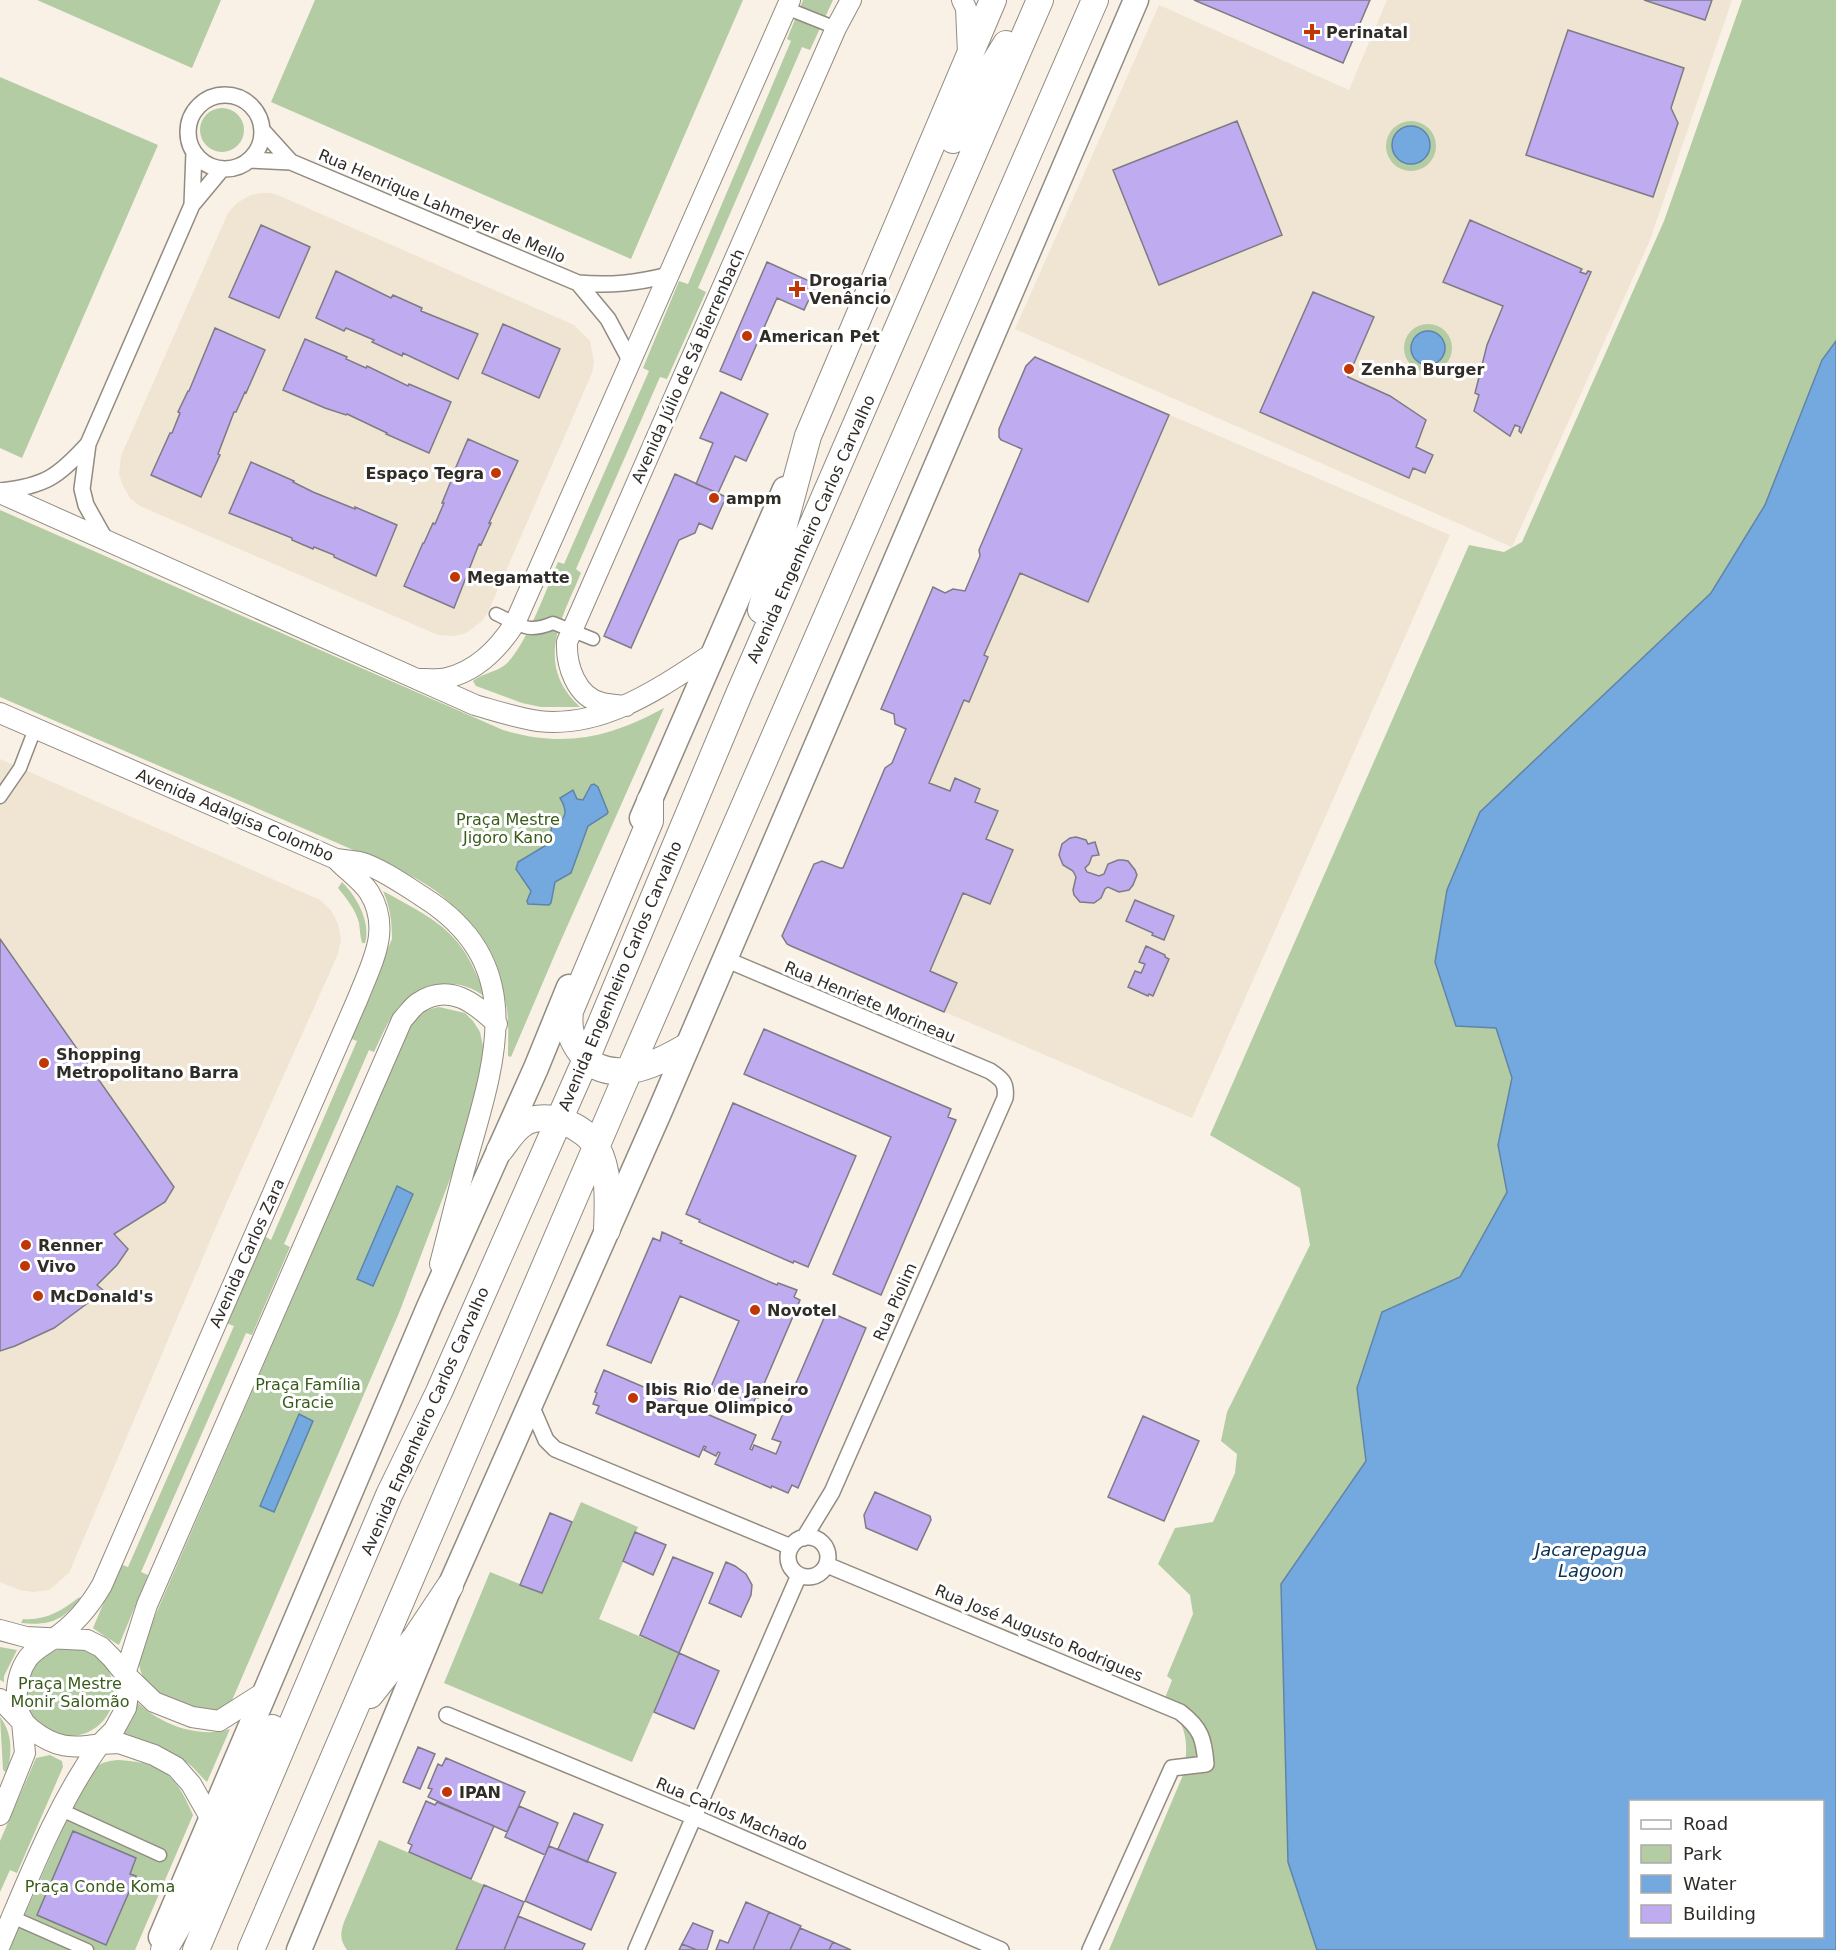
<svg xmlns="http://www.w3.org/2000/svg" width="1836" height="1950" viewBox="0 0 1836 1950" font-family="'DejaVu Sans',sans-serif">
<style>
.built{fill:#f0e4d2}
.green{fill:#b3cca3}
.water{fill:#74a9e0;stroke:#6084a9;stroke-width:1.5;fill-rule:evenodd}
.building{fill:#bfabef;stroke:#7d7b86;stroke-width:1.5}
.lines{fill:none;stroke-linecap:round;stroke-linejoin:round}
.pedestrian-casing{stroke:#928b81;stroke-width:15}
.minor-casing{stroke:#928b81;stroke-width:18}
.tertiary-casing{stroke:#928b81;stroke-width:22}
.primary-casing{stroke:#928b81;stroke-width:27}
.trunk-casing{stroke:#928b81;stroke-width:28}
.pedestrian{stroke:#fff;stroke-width:12}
.minor{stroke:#fff;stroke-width:15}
.tertiary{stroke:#fff;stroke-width:20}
.primary{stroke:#fff;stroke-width:24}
.trunk{stroke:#fff;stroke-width:26}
.poi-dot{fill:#bf3704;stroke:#fff;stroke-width:2}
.labels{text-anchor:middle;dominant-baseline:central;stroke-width:6;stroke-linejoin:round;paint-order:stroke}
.poi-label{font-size:16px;font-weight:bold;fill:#302d29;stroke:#fff;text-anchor:start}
.street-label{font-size:16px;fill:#302d29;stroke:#fff}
.park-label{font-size:16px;fill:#395b19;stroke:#fff}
.water-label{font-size:18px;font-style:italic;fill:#093054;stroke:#fff}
</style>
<rect width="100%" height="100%" fill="#f9f1e6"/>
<path class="built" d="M1387 0H1732L1650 240 1512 547 1015 329 1159 5 1349 90Z
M262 193H271L280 196 574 325 590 341 594 362 592 373 488 612 482 621 466 633 455 636 438 635 140 506 130 498 123 486 119 474 121 456 228 213 237 203 251 195Z
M1035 357 1450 535 1192 1118 791 946 787 944 782 936 814 864 822 861 843 868 885 768 892 763 906 729 895 724 893 714 881 709 933 587 945 593 953 589 965 591 980 557 979 550 1022 449 1001 440 999 437V429L1026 366Z
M0 759 320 900 331 910 338 924 341 939 338 954 218 1222 69 1573 49 1590 33 1592 20 1590 0 1582Z"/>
<path class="green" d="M37 0H221L192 68Z
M315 0H743L631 259 271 102Z
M803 0H833L810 50 802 47 698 288 706 292 667 379 660 377 576 569 581 573C561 621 534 664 580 707H541L522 703 476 686 473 681C483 673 497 672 506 664 526 646 547 588 558 562L564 564 649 371 643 368 679 281 688 284 791 41 787 39Z
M1742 0H1836V341L1822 360 1765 505 1711 593 1481 812 1496 1028 1512 1078 1498 1145 1507 1192 1460 1277 1382 1312 1357 1388 1366 1460 1281 1584 1288 1862 1317 1950H1109L1183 1775C1190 1741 1186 1725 1165 1698L1172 1680 1167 1676 1193 1614 1190 1595 1158 1564 1175 1528 1213 1522 1235 1473 1237 1454 1221 1441 1227 1412 1310 1245 1300 1188 1210 1135 1469 545 1504 552 1522 542 1664 221Z
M0 77 158 145 22 458 0 448Z
M200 130a22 22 0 1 1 44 0a22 22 0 1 1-44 0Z
M1386 146a25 25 0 1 1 50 0a25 25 0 1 1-50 0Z
M1404 348a24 24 0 1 1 48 0a24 24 0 1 1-48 0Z
M0 510 503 730C564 748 609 738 664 708L558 947 511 1057 508 1056C508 1041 509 1025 507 1010 499 954 467 907 417 879 398 869 378 861 358 852L0 697Z
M342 882C357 897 371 922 365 943H362C360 936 360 930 359 923 356 910 346 898 338 888Z
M383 891C439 922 464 932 485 997 458 976 423 981 400 1006 388 1019 382 1036 374 1052L369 1050 284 1244 290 1247 252 1335 246 1333 141 1572 148 1575 119 1645C117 1644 95 1630 93 1628L120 1564 128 1567 234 1326 226 1323 264 1236 271 1240 357 1041 349 1038 392 939C392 921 390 907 383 891Z
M439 1007 465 1013 473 1021 480 1032 483 1046 484 1067 474 1116 399 1313 230 1705C222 1708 215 1712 207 1711 198 1710 188 1706 180 1703 156 1694 136 1681 139 1653L410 1026C418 1015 425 1009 439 1007Z
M581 1502 638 1527 599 1619 679 1653 632 1762 444 1683 490 1572 542 1593Z
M82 1597C63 1620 51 1626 21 1623L23 1619C44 1621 62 1611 78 1598Z
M0 1647 17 1650 4 1676V1682L0 1680Z
M26 1692a44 44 0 1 1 88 0a44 44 0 1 1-88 0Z
M137 1702C160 1724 198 1739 230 1729L207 1782C200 1776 194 1767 186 1762 167 1748 144 1743 122 1737L133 1718Z
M0 1717C13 1734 12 1753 7 1773L3 1770Z
M50 1755 62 1761 63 1767 17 1873 10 1870 0 1892V1841L36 1758Z
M117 1760C162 1762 176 1775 193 1815L135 1950H9L82 1784C92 1768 98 1762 117 1760Z
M379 1840 484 1885 456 1950H347C340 1940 340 1934 344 1922Z"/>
<path class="water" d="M1392 145a19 19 0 1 1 38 0a19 19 0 1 1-38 0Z
M1411 348a17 17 0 1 1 34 0a17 17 0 1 1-34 0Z
M1836 341V1950H1317L1288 1862 1281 1584 1366 1461 1357 1388 1382 1312 1460 1277 1507 1192 1498 1145 1512 1078 1496 1028 1456 1026 1435 962 1447 890 1480 812 1711 593 1765 505 1822 360ZM1630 1802H1822V1936H1630Z
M594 784 598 787 608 812 607 814 588 826 571 873 555 882 551 903 549 905 528 904 527 901 531 891 516 869 518 862 548 844 552 826C567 820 568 811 560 798L573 790 577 799 583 800 591 785Z
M397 1186 413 1194 373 1286 357 1279Z
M299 1414 313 1421 274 1512 260 1506Z"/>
<path class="building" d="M1194 0H1370L1343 63Z
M1644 0H1712L1705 20Z
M1568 30 1684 68 1671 108 1678 123 1653 197 1526 155Z
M1237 121 1282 235 1159 285 1113 170Z
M1470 220 1582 269 1580 272 1586 274 1588 271 1591 272 1521 433 1519 431 1520 427 1515 425 1510 436 1474 411 1479 395 1475 393 1487 345 1503 306 1443 282Z
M261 225 310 247 279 318 229 297Z
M767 262 816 284 804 310 777 298 741 380 720 371Z
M336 271 391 298 393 295 422 308 421 311 478 334 458 379 403 353 402 356 372 342 374 340 346 328 344 331 316 318Z
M1313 292 1374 317 1348 377 1390 396 1426 420 1416 447 1433 455 1425 473 1413 468 1409 478 1260 412Z
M503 324 560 349 539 398 482 373Z
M215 328 265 350 246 393 245 392 236 412H234L218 454 220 455 201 497 151 475 170 433H172L180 413 178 412 188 391H189Z
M305 339 347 357 346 359 366 368 367 366 408 386 409 384 451 402 429 453 386 434 387 433 347 414 346 415 325 408 283 390Z
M1035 357 1169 415 1088 602 1020 573 984 655 988 657 969 702 964 700 929 783 950 791 955 778 980 789 975 802 998 811 986 839 1013 850 990 904 963 893 930 971 957 983 944 1012 791 946 787 944 782 936 814 864 822 861 840 868H843L885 768 892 763 906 729 895 724 894 714 881 709 933 587 945 593 953 589 965 591 980 556 979 550 1022 449 1001 440 999 437V429L1026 366Z
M721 392 768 414 746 461 735 456 718 493 696 484 713 443 700 438Z
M468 439 518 461 489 523H491L481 545 479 544 454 608 404 586 423 543H424L433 523 435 524 444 503H442L451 481H450Z
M251 462 294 481 293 482 313 492 355 509V507L397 525 376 576 334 557V555L314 547 313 549 292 540V538L229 513Z
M675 474 726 497 712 529 699 523 695 533 679 540 631 648 604 636Z
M1076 837 1086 840 1088 844 1095 842 1099 855 1092 856 1089 864 1085 868 1087 872 1099 876 1104 874 1108 864 1118 860H1123L1128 861 1135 870 1137 875 1133 885 1129 890 1119 892 1108 887 1105 889 1101 898 1094 903 1080 902 1074 895 1073 890 1076 877 1073 871 1063 865 1059 855 1062 844 1070 838Z
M1135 900 1174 916 1164 940 1152 935 1153 933 1126 921Z
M0 939 174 1187 165 1202 114 1234 128 1249 117 1265 97 1285 104 1291 54 1328 15 1346 0 1351Z
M1146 946 1165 955V957L1169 959 1153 996 1149 994 1148 996 1128 987 1135 971 1141 973 1145 964 1139 962Z
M764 1029 951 1109 948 1117 956 1120 881 1295 833 1274 891 1137 744 1074Z
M733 1103 856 1156 808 1267 794 1261 793 1263 699 1222 700 1220 686 1214Z
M662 1232 682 1241 680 1243 777 1285 778 1283 797 1290 794 1297 800 1300 758 1398 756 1397 751 1407 734 1399 735 1398 710 1389 739 1321 680 1296 651 1363 607 1345 653 1238 660 1241Z
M827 1311 866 1328 798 1488 792 1485 788 1493 772 1486 771 1488 715 1464 720 1453 718 1452 716 1456 704 1450 706 1447 704 1446 699 1457 596 1413 599 1406 593 1404 597 1393 595 1392 604 1370 756 1435 750 1449 752 1450 754 1445 776 1454 781 1442 772 1439Z
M1143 1416 1199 1441 1164 1521 1108 1497Z
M875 1492 930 1516 931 1520 917 1550 866 1528 864 1515Z
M550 1513 572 1522 542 1593 520 1585Z
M635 1532 666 1545 653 1575 623 1561Z
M673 1557 713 1573 679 1653 640 1635Z
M726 1562 735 1566 746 1574 752 1585 751 1595 741 1617 709 1603Z
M679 1653 719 1671 694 1729 654 1712Z
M418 1747 435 1754 420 1789 403 1782Z
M446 1758 525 1792 507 1832 428 1797 432 1789 428 1788 438 1764 442 1766Z
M426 1801 435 1805 437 1802 494 1826 471 1879 409 1852 412 1845 408 1843Z
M519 1806 558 1823 545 1855 505 1837Z
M574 1813 603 1825 587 1862 558 1849Z
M73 1831 136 1858 130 1874 136 1876 106 1945 37 1915Z
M549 1846 616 1873 591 1930 525 1901Z
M484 1885 524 1902 504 1950H456Z
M746 1902 769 1912 753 1950H716L720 1940 728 1943Z
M769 1912 801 1926 790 1950H753Z
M518 1916 585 1944 582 1950H504Z
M693 1923 713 1931 707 1950H697L682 1944Z
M800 1928 833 1942 829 1950H790Z
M833 1942 851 1950H829Z
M682 1944 697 1950H679Z"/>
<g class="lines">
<defs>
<path id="pedestrian" d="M786 8 836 28
M496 614C520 625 527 634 553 623L593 639
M0 797 20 768 35 729
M59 1809 160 1855
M12 1917 87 1950"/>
<path id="minor" d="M188 132a37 37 0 1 1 74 0a37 37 0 1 1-74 0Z
M262 130 291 162
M250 160 291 162 578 283C611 286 636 283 669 275
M192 205 194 152
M578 283 608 319 631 362
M0 491C45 486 58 477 88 444
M105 539 86 505 82 489 88 444 192 205 222 169
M725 959 990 1071C1002 1079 1007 1083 1005 1098L832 1492 804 1538
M530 1403 546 1440 555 1449 791 1547
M788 1557a20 20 0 1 1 40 0a20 20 0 1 1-40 0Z
M827 1565 1180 1712C1201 1728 1204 1739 1206 1764L1172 1768 1090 1950
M447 1715 694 1817 1001 1950
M636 1950 799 1575"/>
<path id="tertiary" d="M962 0 966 8 968 53
M0 493 475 705C496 711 517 718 538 721 605 729 662 686 715 652
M418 679C427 679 438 680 447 678 477 671 499 648 515 623L790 0
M626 706C618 705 610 705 602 703 576 697 566 665 567 642L836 28 851 0
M0 713 336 859C344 860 351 861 359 862 377 866 406 886 423 897 525 961 498 1052 470 1149 459 1187 450 1226 440 1264
M336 859C346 870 361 880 369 892 392 929 372 962 358 998L102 1585C90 1606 74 1625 53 1639 44 1645 35 1649 28 1658 14 1678 11 1714 31 1729 55 1748 72 1749 100 1744L114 1730 126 1708 128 1695 125 1674 147 1605 402 1020C407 1015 412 1007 418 1003 449 982 475 1003 497 1024
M0 1630 26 1637 87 1640 101 1647 112 1658 125 1674 154 1702 192 1717 219 1721 263 1693
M0 1699 22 1722 25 1753 0 1815
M0 1945C30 1875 56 1806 100 1744L119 1743 154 1755 176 1767 191 1784 211 1819"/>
<path id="primary" d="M642 818 785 489
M161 1937 429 1307 536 1068 569 987
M299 1950 450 1586 659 1113 1136 0"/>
<path id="trunk" d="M953 140 964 112 1006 44
M761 610 808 436 993 0
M650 801V821L570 1011C568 1029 571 1040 582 1054 609 1088 657 1064 686 1047
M500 1150C507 1141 514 1129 524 1123 547 1110 586 1126 597 1148 610 1172 608 1203 607 1230
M370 1695 416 1637 450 1586
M164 1950 183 1917 272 1728
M196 1950 389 1495 439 1392 586 1059 739 694 1040 0
M251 1950 618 1096 1095 0"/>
</defs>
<use href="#pedestrian" class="pedestrian-casing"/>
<use href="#minor" class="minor-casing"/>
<use href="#tertiary" class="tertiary-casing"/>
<use href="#primary" class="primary-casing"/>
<use href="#trunk" class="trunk-casing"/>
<use href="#pedestrian" class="pedestrian"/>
<use href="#minor" class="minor"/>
<use href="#tertiary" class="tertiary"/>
<use href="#primary" class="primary"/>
<use href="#trunk" class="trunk"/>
</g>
<g class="poi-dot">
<path d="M1309 23h6v6h6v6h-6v6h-6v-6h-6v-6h6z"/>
<path d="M794 280h6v6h6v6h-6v6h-6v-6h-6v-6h6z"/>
<circle cx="747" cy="336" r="6"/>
<circle cx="1349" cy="369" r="6"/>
<circle cx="496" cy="473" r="6"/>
<circle cx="714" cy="498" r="6"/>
<circle cx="455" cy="577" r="6"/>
<circle cx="44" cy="1063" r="6"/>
<circle cx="26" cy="1245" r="6"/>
<circle cx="25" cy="1266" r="6"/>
<circle cx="38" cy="1296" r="6"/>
<circle cx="755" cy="1310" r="6"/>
<circle cx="633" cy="1398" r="6"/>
<circle cx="447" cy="1792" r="6"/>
</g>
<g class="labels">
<g class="poi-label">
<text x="1326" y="32">Perinatal</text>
<text x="809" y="280">Drogaria<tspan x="809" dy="18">Venâncio</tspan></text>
<text x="759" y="336">American Pet</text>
<text x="1361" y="369">Zenha Burger</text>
<text x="484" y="473" text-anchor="end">Espaço Tegra</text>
<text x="726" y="498">ampm</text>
<text x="467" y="577">Megamatte</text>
<text x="56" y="1054">Shopping<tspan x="56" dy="18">Metropolitano Barra</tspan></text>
<text x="38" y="1245">Renner</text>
<text x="37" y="1266">Vivo</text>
<text x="50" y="1296">McDonald's</text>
<text x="767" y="1310">Novotel</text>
<text x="645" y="1389">Ibis Rio de Janeiro<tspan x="645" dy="18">Parque Olimpico</tspan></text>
<text x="459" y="1792">IPAN</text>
</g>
<g class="street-label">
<text transform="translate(442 206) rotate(23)">Rua Henrique Lahmeyer de Mello</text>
<text transform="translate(688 366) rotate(-66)">Avenida Júlio de Sá Bierrenbach</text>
<text transform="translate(811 529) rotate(-66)">Avenida Engenheiro Carlos Carvalho</text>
<text transform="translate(235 815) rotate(23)">Avenida Adalgisa Colombo</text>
<text transform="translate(620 976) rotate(-67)">Avenida Engenheiro Carlos Carvalho</text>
<text transform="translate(870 1002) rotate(23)">Rua Henriete Morineau</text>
<text transform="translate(247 1253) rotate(-66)">Avenida Carlos Zara</text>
<text transform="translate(895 1302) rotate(-66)">Rua Piolim</text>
<text transform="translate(425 1421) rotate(-66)">Avenida Engenheiro Carlos Carvalho</text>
<text transform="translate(1039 1633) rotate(23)">Rua José Augusto Rodrigues</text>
<text transform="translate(732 1814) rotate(23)">Rua Carlos Machado</text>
</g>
<g class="park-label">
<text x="508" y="819">Praça Mestre<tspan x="508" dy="18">Jigoro Kano</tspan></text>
<text x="308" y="1384">Praça Família<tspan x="308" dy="18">Gracie</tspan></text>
<text x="70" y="1683">Praça Mestre<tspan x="70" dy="18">Monir Salomão</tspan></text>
<text x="100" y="1886">Praça Conde Koma</text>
</g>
<g class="water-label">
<text x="1591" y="1549">Jacarepagua<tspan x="1591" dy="21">Lagoon</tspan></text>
</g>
</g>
<rect x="1629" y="1800" width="195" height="138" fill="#ffffff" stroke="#acaba9" stroke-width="1.5"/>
<rect x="1641" y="1820" width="30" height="9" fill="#ffffff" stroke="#acaba9" stroke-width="1.5"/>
<text x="1683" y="1830" font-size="18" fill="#302d29">Road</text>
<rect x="1641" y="1845" width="30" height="18" fill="#b3cca3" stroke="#acaba9" stroke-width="1.5"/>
<text x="1683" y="1860" font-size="18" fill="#302d29">Park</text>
<rect x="1641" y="1875" width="30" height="18" fill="#74a9e0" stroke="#acaba9" stroke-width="1.5"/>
<text x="1683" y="1890" font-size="18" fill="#302d29">Water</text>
<rect x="1641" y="1905" width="30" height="18" fill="#bfabef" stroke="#acaba9" stroke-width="1.5"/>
<text x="1683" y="1920" font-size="18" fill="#302d29">Building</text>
</svg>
